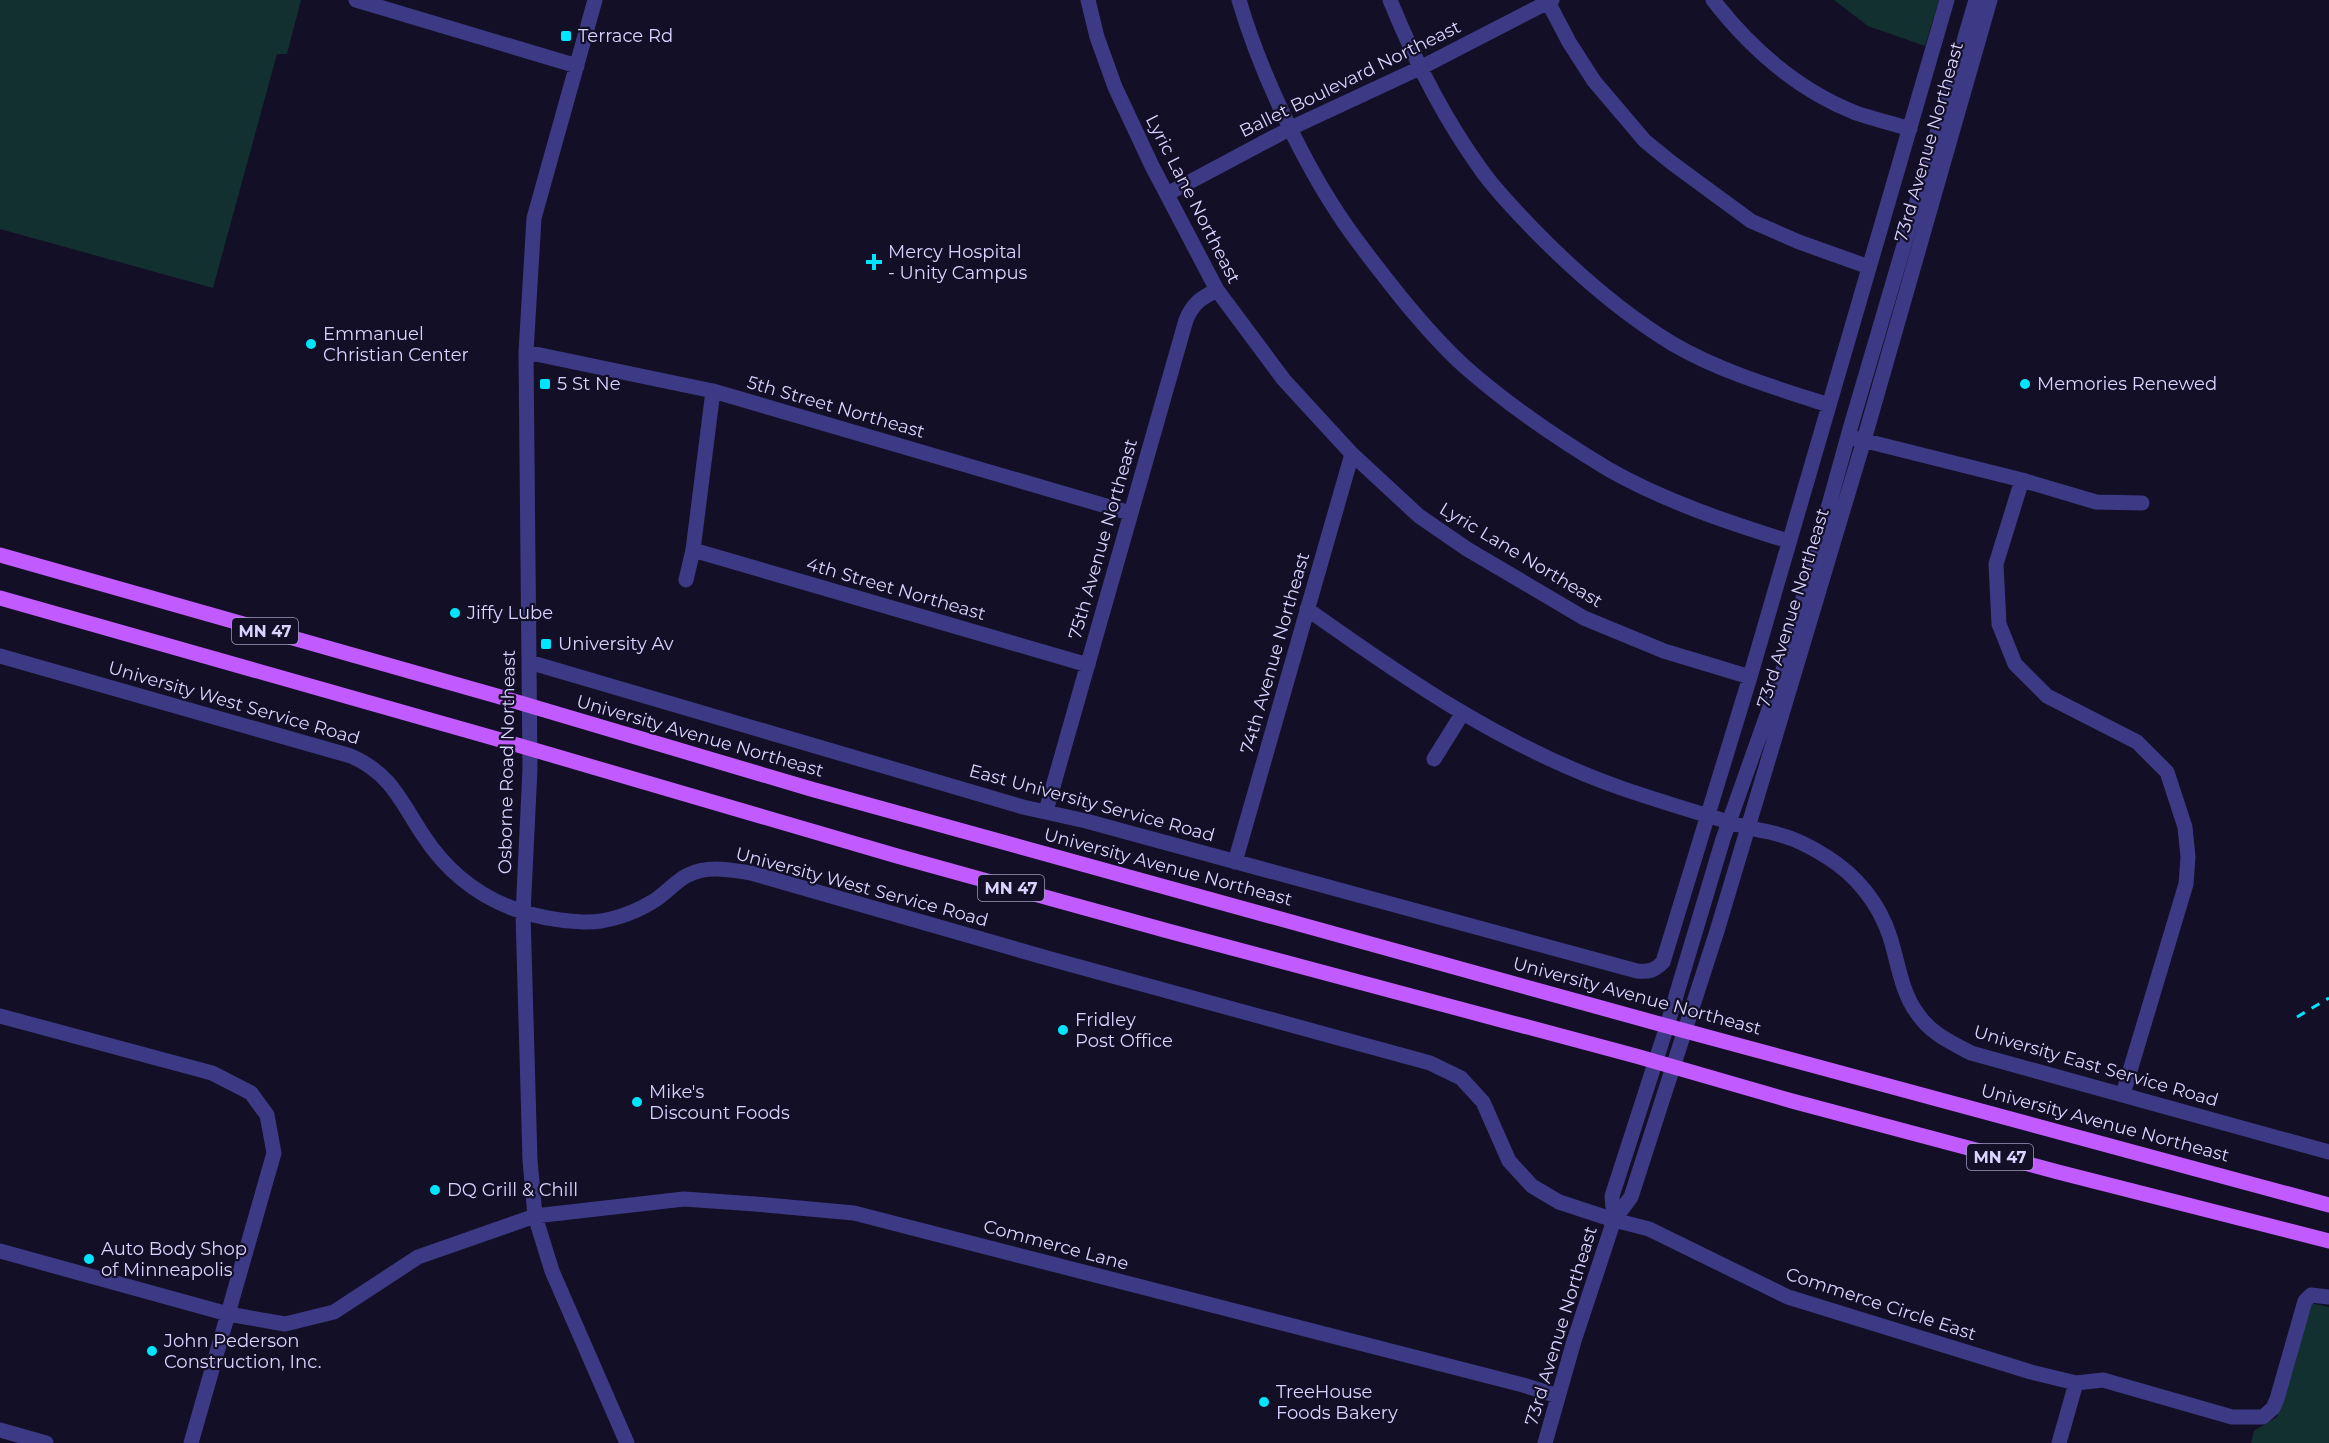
<svg xmlns="http://www.w3.org/2000/svg" width="2329" height="1443" viewBox="0 0 2329 1443" font-family="Montserrat,sans-serif">
<style>
.green{fill:#12302f}
.lines{fill:none;stroke-linecap:round;stroke-linejoin:round}
.minor{stroke:#3d3a85;stroke-width:15}
.major{stroke:#c25bff;stroke-width:15}
.rail{stroke:#00e5ff;stroke-width:3;stroke-dasharray:9 8;stroke-linecap:butt}
.poi-dot{fill:#00e5ff;stroke:#130f26;stroke-width:2}
.labels{text-anchor:middle;dominant-baseline:central;stroke-width:4.5;stroke-linejoin:round;paint-order:stroke}
.shield{fill:#130f26;stroke:#9e99be;stroke-width:1.5}
.shield-label{font-size:16px;font-weight:bold;fill:#d9d4ff}
.poi-label{font-size:18px;fill:#d9d4ff;stroke:#130f26;text-anchor:start}
.street-label{font-size:18px;fill:#d9d4ff;stroke:#130f26}
</style>
<rect width="100%" height="100%" fill="#130f26"/>
<path class="green" d="M0 0H301L287 54H277L213 288 0 229Z
M1834 0H1939L1925 46 1868 26Z
M2311 1303 2329 1307V1443H2251L2254 1431 2277 1417Z"/>
<g class="lines">
<path class="minor" d="M356 0 577 66
M595 0 534 218 526 352 530 769 523 914 530 1160 535 1216 552 1271 627 1443
M1088 0 1097 37 1115 87 1152 166 1217 290 1284 380 1352 454 1419 516 1467 549 1584 618 1664 651 1750 677
M1239 0C1260 72 1303 163 1345 224 1363 250 1383 275 1403 300 1422 323 1442 346 1464 366 1508 405 1558 439 1608 469 1664 501 1727 522 1788 541
M1390 0C1414 59 1445 120 1482 171 1497 192 1516 211 1533 229 1576 273 1620 312 1673 344 1721 372 1776 388 1829 405
M1547 0 1569 42 1594 81 1645 141 1672 163 1751 221 1799 242 1869 267
M1713 0C1751 49 1798 90 1856 113 1873 119 1892 123 1910 129
M1167 194 1291 128 1422 67 1552 0
M526 352 713 391 1130 513
M1854 438 2022 480 2096 502 2142 503
M2022 480 1996 564 1999 624 2015 664 2047 696 2137 742 2167 772 2185 827 2188 857 2186 884 2123 1094
M693 550 1088 665
M686 580 693 550 713 391
M1307 609C1407 680 1504 747 1621 788 1662 802 1705 815 1746 827 1757 830 1767 831 1777 834 1793 838 1813 848 1827 857 1856 875 1879 903 1890 937 1898 962 1901 991 1917 1013 1930 1033 1950 1042 1971 1053L2329 1152
M0 656 351 756C391 774 400 800 423 835 460 892 515 919 583 922 606 923 632 914 652 902 665 895 675 881 688 875 708 865 730 870 751 873L1047 958 1430 1063 1461 1078 1483 1102 1509 1161 1532 1186 1559 1202 1614 1220 1649 1229 1788 1297 2031 1372 2076 1383 2103 1380 2232 1417H2263L2273 1408 2277 1399 2305 1301 2311 1295 2329 1297
M529 662 1023 807 1086 821 1637 971C1649 972 1654 971 1663 962L1750 677 1947 0
M1434 759 1462 714
M1046 811 1186 320C1193 303 1201 298 1217 290
M1235 862 1352 454
M0 1016 212 1073 251 1093 267 1115 274 1153 191 1443
M1614 1220 1612 1196 1667 1026 1723 839 1784 667 1850 429 1976 0
M0 1251 228 1314 285 1324 334 1312 418 1257 535 1216 684 1199 755 1204 854 1213 1523 1385 1558 1396
M0 1430 46 1443
M1545 1443 1574 1341 1614 1220 1631 1197 1717 931 1864 440 1990 0
M2059 1443 2076 1383"/>
<path class="major" d="M0 555 497 696 811 789 1667 1026 2329 1205
M0 598 497 739 897 856 1168 931 1636 1056 1792 1101 2058 1172 2329 1241"/>
<path class="rail" d="M2297 1017 2329 998"/>
</g>
<g class="poi-dot">
<rect x="560" y="30" width="12" height="12" rx="3"/>
<path d="M871 253h6v6h6v6h-6v6h-6v-6h-6v-6h6z"/>
<circle cx="311" cy="344" r="6"/>
<rect x="539" y="378" width="12" height="12" rx="3"/>
<circle cx="2025" cy="384" r="6"/>
<circle cx="455" cy="613" r="6"/>
<rect x="540" y="638" width="12" height="12" rx="3"/>
<circle cx="1063" cy="1030" r="6"/>
<circle cx="637" cy="1102" r="6"/>
<circle cx="435" cy="1190" r="6"/>
<circle cx="89" cy="1259" r="6"/>
<circle cx="152" cy="1351" r="6"/>
<circle cx="1264" cy="1402" r="6"/>
</g>
<g class="labels">
<g class="shield">
<rect x="232" y="618" width="66" height="26" rx="4.5"/>
<rect x="978" y="875" width="66" height="26" rx="4.5"/>
<rect x="1967" y="1144" width="66" height="26" rx="4.5"/>
</g>
<g class="shield-label">
<text x="265" y="631">MN 47</text>
<text x="1011" y="888">MN 47</text>
<text x="2000" y="1157">MN 47</text>
</g>
<g class="poi-label">
<text x="578" y="36">Terrace Rd</text>
<text x="888" y="252">Mercy Hospital<tspan x="888" dy="21">- Unity Campus</tspan></text>
<text x="323" y="334">Emmanuel<tspan x="323" dy="21">Christian Center</tspan></text>
<text x="557" y="384">5 St Ne</text>
<text x="2037" y="384">Memories Renewed</text>
<text x="467" y="613">Jiffy Lube</text>
<text x="558" y="644">University Av</text>
<text x="1075" y="1020">Fridley<tspan x="1075" dy="21">Post Office</tspan></text>
<text x="649" y="1092">Mike's<tspan x="649" dy="21">Discount Foods</tspan></text>
<text x="447" y="1190">DQ Grill &amp; Chill</text>
<text x="101" y="1249">Auto Body Shop<tspan x="101" dy="21">of Minneapolis</tspan></text>
<text x="164" y="1341">John Pederson<tspan x="164" dy="21">Construction, Inc.</tspan></text>
<text x="1276" y="1392">TreeHouse<tspan x="1276" dy="21">Foods Bakery</tspan></text>
</g>
<g class="street-label">
<text transform="translate(1350 79) rotate(-26)">Ballet Boulevard Northeast</text>
<text transform="translate(1929 142) rotate(-74)">73rd Avenue Northeast</text>
<text transform="translate(1193 199) rotate(63)">Lyric Lane Northeast</text>
<text transform="translate(836 407) rotate(16)">5th Street Northeast</text>
<text transform="translate(1103 539) rotate(-74)">75th Avenue Northeast</text>
<text transform="translate(1521 555) rotate(31)">Lyric Lane Northeast</text>
<text transform="translate(896 589) rotate(16)">4th Street Northeast</text>
<text transform="translate(1793 608) rotate(-73)">73rd Avenue Northeast</text>
<text transform="translate(1275 653) rotate(-74)">74th Avenue Northeast</text>
<text transform="translate(234 703) rotate(16)">University West Service Road</text>
<text transform="translate(700 736) rotate(16)">University Avenue Northeast</text>
<text transform="translate(507 762) rotate(-89)">Osborne Road Northeast</text>
<text transform="translate(1092 803) rotate(15)">East University Service Road</text>
<text transform="translate(1168 867) rotate(15)">University Avenue Northeast</text>
<text transform="translate(862 887) rotate(15)">University West Service Road</text>
<text transform="translate(1637 996) rotate(15)">University Avenue Northeast</text>
<text transform="translate(2096 1066) rotate(16)">University East Service Road</text>
<text transform="translate(2105 1123) rotate(15)">University Avenue Northeast</text>
<text transform="translate(1056 1245) rotate(15)">Commerce Lane</text>
<text transform="translate(1881 1304) rotate(18)">Commerce Circle East</text>
<text transform="translate(1561 1326) rotate(-73)">73rd Avenue Northeast</text>
</g>
</g>
</svg>
